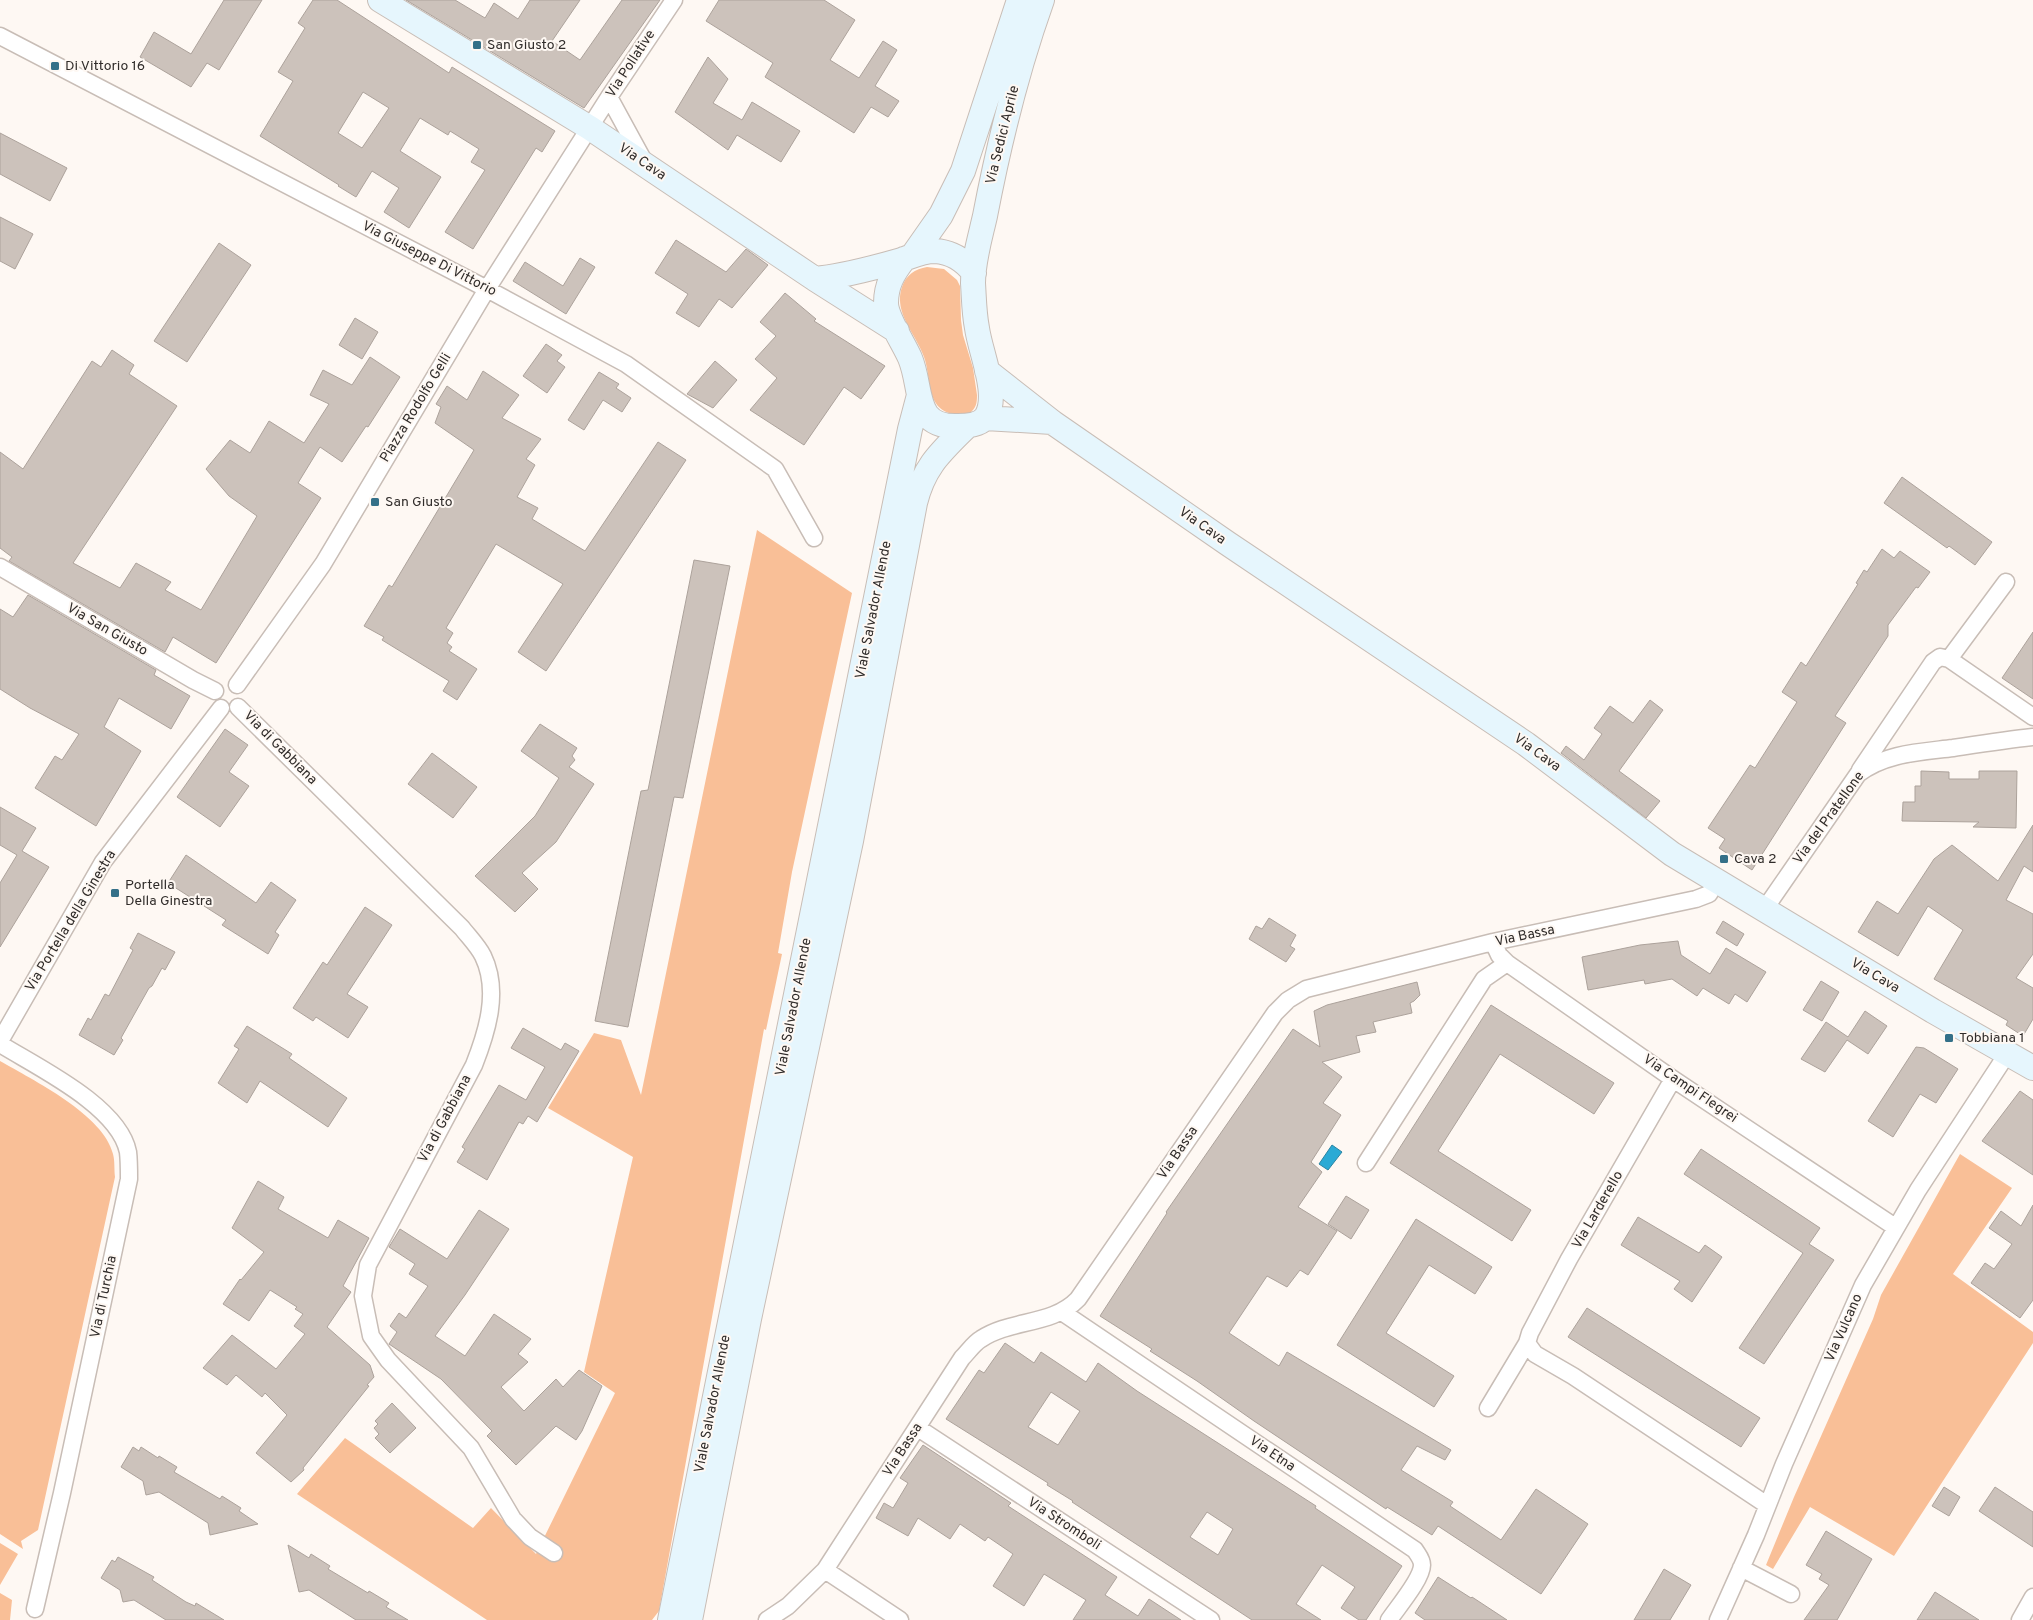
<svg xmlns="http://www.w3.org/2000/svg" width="2033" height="1620" viewBox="0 0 2033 1620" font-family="Overpass,sans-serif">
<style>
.green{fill:#f9bf97}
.water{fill:#2baad5;stroke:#2c84a2}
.building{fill:#ccc2bb;stroke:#aca29b;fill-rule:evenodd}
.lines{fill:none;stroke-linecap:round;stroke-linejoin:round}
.street-casing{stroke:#c8bdb6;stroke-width:19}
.secondary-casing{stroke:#c8bdb6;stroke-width:26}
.street{stroke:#fff;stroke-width:16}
.secondary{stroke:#e6f6fd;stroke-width:24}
.poi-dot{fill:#347088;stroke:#fef8f3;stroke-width:2}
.labels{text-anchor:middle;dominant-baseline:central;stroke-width:4;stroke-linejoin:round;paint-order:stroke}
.poi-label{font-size:14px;fill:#302c2a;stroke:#fef8f3;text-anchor:start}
.street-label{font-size:14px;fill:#302c2a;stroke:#fef8f3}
</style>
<rect width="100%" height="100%" fill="#fef8f3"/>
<path class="green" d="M927 267 944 269 957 280 960 286 961 320 963 335 973 368 977 395C977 404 976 408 969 414 959 415 948 415 940 408 927 396 930 373 924 357 916 334 893 313 902 287 906 275 915 269 927 267Z
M757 530 852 593 792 872 778 953 782 954 766 1030 764 1029 659 1611 652 1620H487L297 1494 345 1438 473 1528 491 1508 536 1554 615 1393 584 1372 633 1157 548 1108 594 1033 621 1040 641 1095Z
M0 1061C33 1080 104 1115 113 1154 115 1161 114 1169 115 1177L38 1530 21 1541 23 1549 0 1534Z
M1960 1154 2012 1188 1953 1274 2033 1332V1343L1894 1556 1810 1507 1773 1569 1766 1565 1794 1497 1873 1319 1881 1295Z
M0 1543 18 1554 0 1585Z
M0 1593 12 1600 10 1620H0Z"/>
<path class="water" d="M1332 1145 1342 1152 1328 1170 1319 1164Z"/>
<path class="building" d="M224 0H262L219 70 207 63 191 87 140 57 154 32 191 54Z
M313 0H337L449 73 452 67 555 131 542 152 536 148 473 249 445 232 485 170 471 162 479 149 450 131 448 135 420 118 400 151 441 177 409 228 384 212 399 188 372 171 356 197 338 186 339 185 260 136 293 81 278 72 305 28 298 23ZM363 92 389 108 362 148 338 133Z
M406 0H455L485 18 494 3 518 19 530 0H580L552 41 580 60 622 0H660L584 108Z
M719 0H824L855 20 830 60 859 78 883 41 897 50 875 86 899 101 888 117 871 107 854 133 765 77 773 63 706 21Z
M708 57 728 79 713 103 742 120 752 102 800 131 781 162 737 135 728 150 675 112Z
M0 133 67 168 50 201 0 174Z
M0 217 33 234 15 269 0 261Z
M676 240 726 272 746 249 768 265 732 308 719 299 699 327 676 313 688 294 655 273Z
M219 243 251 265 187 362 154 341Z
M580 258 595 267 566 314 513 281 525 262 563 286Z
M785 293 816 319 814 321 885 366 861 399 844 387 804 445 750 410 777 378 755 359 776 336 760 322Z
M355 318 378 332 362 359 339 345Z
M546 344 562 355 557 361 565 367 547 393 523 376Z
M112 350 134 365 129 374 177 406 73 563 120 588 136 563 171 582 165 590 201 610 257 516 229 496 206 469 230 440 250 453 269 421 304 443 329 404 310 395 323 370 352 385 370 357 400 377 368 427 366 426 342 462 320 447 298 483 321 498 216 663 173 637 165 652 9 561 12 557 0 548V452L23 469 92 361 101 367Z
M715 361 737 380 713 408 687 394Z
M483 371 519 395 502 418 541 439 526 459 535 465 517 497 538 508 532 519 585 551 658 442 686 460 546 671 518 652 563 584 496 544 446 628 453 633 447 643 452 647 449 651 477 669 457 700 443 691 449 681 382 640 384 637 364 626 389 585 392 587 474 450 435 423 441 407 436 404 447 386 467 400Z
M599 372 619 384 616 388 631 398 622 412 603 400 584 430 568 420Z
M1902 477 1992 542 1975 565 1949 546 1947 548 1884 503Z
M1882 549 1894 558 1900 551 1930 572 1918 588 1916 587 1888 625V636L1835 716 1846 723 1752 870 1719 848 1725 839 1708 828 1750 765 1755 768 1797 702 1782 692 1801 662 1806 666 1858 584 1856 583 1864 570 1867 572Z
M694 560 730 566 683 798 674 797 628 1027 595 1021 641 791 648 790Z
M28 595 156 670 154 675 190 696 171 729 119 698 104 727 141 751 96 826 35 788 55 756 62 760 79 734 30 708 0 689V609L13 617Z
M2033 632V699L2002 678Z
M1650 700 1663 710 1619 771 1660 801 1646 818 1561 753 1566 746 1584 760 1602 734 1594 728 1610 706 1633 723Z
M540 724 577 748 572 756 575 760 569 767 594 784 556 842 522 873 538 889 515 912 475 876 535 816 559 778 521 751Z
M225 729 248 745 229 772 249 786 220 827 177 797Z
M432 753 477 787 453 818 408 784Z
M1921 771 1949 772V779H1979V771H2017L2016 828 1973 827 1979 822 1902 821 1903 802H1915V786H1921Z
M0 807 36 828 22 851 49 867 0 947V883L17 855 0 845Z
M2033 825V872L2024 866 2006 900 2033 914V954L2016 978 2033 988V1019L2023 1036 2006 1025 2008 1021 1934 979 1963 930 1928 906 1898 956 1858 932 1877 901 1898 914 1934 859 1952 845 1998 881Z
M186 855 256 903 271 882 296 900 275 932 279 935 268 954 222 925 226 920 168 883Z
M365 907 392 925 347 994 368 1007 348 1038 316 1017 313 1021 293 1008 323 962 327 965Z
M1269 918 1296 935 1290 946 1295 949 1286 962 1249 939 1256 926 1262 929Z
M1723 921 1744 934 1737 946 1716 933Z
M138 933 175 952 165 970 162 968 152 986 149 988 121 1038 123 1040 114 1055 79 1035 88 1018 91 1020 105 994 109 996 133 950 130 948Z
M1678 941 1681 955 1710 974 1726 948 1766 972 1747 1002 1735 994 1729 1004 1703 988 1697 996 1672 979 1645 984 1644 980 1588 990 1582 957 1640 945Z
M1821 981 1839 992 1822 1021 1803 1010Z
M1417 982 1420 995 1414 1001 1410 1003 1412 1013 1373 1022 1376 1032 1356 1036 1360 1052 1322 1062 1342 1077 1323 1103 1341 1115 1311 1162 1322 1172 1298 1207 1337 1231 1308 1275 1300 1270 1287 1287 1267 1276 1229 1333 1279 1366 1287 1352 1451 1450 1445 1460 1417 1446 1401 1470 1453 1502 1450 1506 1501 1540 1536 1489 1588 1524 1541 1594 1438 1526 1432 1535 1387 1507 1386 1509 1254 1421 1197 1381 1150 1351 1152 1349 1100 1316 1167 1213 1166 1212 1293 1029 1320 1047 1314 1011 1327 1005Z
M1491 1005 1614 1083 1594 1114 1500 1054 1438 1151 1531 1210 1512 1241 1390 1163Z
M1865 1011 1887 1026 1868 1054 1847 1040 1825 1072 1801 1059 1826 1022 1848 1037Z
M247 1026 292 1054 289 1058 347 1098 328 1127 260 1081 247 1103 218 1083 239 1049 234 1046Z
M523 1028 561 1050 565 1043 579 1051 537 1122 528 1116 523 1124 519 1122 487 1180 457 1162 465 1149 462 1147 499 1085 526 1100 545 1067 511 1048Z
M1916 1047 1924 1048 1958 1069 1936 1103 1920 1094 1893 1137 1868 1121Z
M2020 1091 2033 1100V1175L1982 1141Z
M1701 1149 1820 1228 1809 1244 1834 1260 1764 1364 1739 1348 1803 1253 1684 1174Z
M258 1181 284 1197 278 1209 328 1238 338 1220 369 1238 343 1286 351 1292 327 1327 370 1365 374 1377 367 1385 369 1386 303 1468 304 1470 291 1482 256 1453 287 1415 265 1393 262 1397 236 1375 227 1385 203 1368 232 1335 276 1369 305 1334 294 1326 303 1314 295 1309 297 1307 270 1290 249 1321 223 1304 240 1279 241 1280 264 1252 232 1228Z
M1346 1196 1369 1210 1351 1239 1328 1224Z
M2033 1205V1300L2020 1318 1971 1283 1985 1263 1994 1269 2012 1244 1989 1228 2001 1211 2021 1226Z
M479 1210 509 1229 465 1295 435 1336 465 1356 494 1314 531 1339 518 1354 528 1362 501 1387 524 1411 556 1379 563 1387 579 1370 602 1386 582 1431 576 1440 556 1426 516 1465 487 1436 492 1431 441 1379 389 1344 397 1332 390 1326 399 1313 406 1318 428 1286 409 1274 415 1264 389 1247 400 1229 447 1259Z
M1638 1217 1699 1253 1705 1245 1722 1257 1692 1302 1674 1289 1680 1281 1621 1245Z
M1416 1219 1492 1267 1475 1294 1429 1265 1386 1333 1454 1376 1434 1407 1337 1345Z
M1587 1308 1760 1418 1741 1447 1568 1337Z
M1005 1343 1034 1363 1041 1352 1086 1382 1098 1363 1137 1391 1316 1506 1315 1508 1402 1566 1366 1620H1359L1341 1608 1355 1587 1322 1565 1296 1604 1321 1620H1252L1072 1502 1073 1501 1047 1485 1048 1483 946 1419 979 1370 984 1373ZM1051 1392 1080 1411 1058 1445 1028 1427ZM1207 1512 1233 1529 1218 1555 1190 1537Z
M392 1403 416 1428 390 1453 375 1438 379 1434 374 1428 378 1424 375 1421Z
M923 1445 1011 1503 1008 1506 1117 1577 1105 1595 1138 1616 1149 1599 1181 1620H1073L1086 1600 1044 1574 1024 1606 993 1586 1013 1554 988 1537 985 1541 960 1524 950 1539 918 1518 908 1536 876 1518 884 1503 893 1508 908 1483 900 1478Z
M133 1447 139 1451 141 1447 158 1458 159 1456 177 1467 174 1472 220 1499 222 1496 241 1508 239 1511 258 1524 210 1535 208 1523 159 1492 146 1495 143 1481 121 1467Z
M1944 1487 1960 1497 1949 1516 1932 1506Z
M1995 1487 2033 1512V1547L1979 1511Z
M1826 1531 1872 1559 1837 1620H1804L1829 1585 1819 1579 1822 1574 1806 1565Z
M288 1545 309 1558 311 1554 330 1566 328 1569 368 1593 369 1591 389 1603 386 1607 408 1620H356L309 1590 299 1592Z
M118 1557 154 1577 152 1580 186 1602 195 1606 196 1603 224 1620H166L134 1600 123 1602 120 1590 101 1578 112 1560 115 1562Z
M1664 1569 1691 1585 1670 1620H1634Z
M1438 1577 1471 1598 1472 1597 1507 1620H1425L1415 1613Z
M1935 1592 1979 1620H1917Z"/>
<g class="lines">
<defs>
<path id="street" d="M0 36 487 289 626 364 775 469 814 538
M609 97 645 163
M0 567 193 680 215 691
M1949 659 2006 582
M237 685 323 564 487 289 609 97 674 0
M238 707 462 928C469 937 478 946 483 956 500 991 487 1032 474 1065L368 1265 363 1296 371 1336 388 1360 471 1448 513 1519 530 1537 554 1553
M1860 770 1933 662 1940 657 1949 659 2033 717
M1764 910 1858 774C1885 753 1921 752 1953 748 1980 744 2006 740 2033 737
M1493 942 1499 955 1507 963 1673 1079 1895 1227
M0 1041 103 862 221 708
M0 1044C37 1067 119 1106 128 1152 129 1160 129 1170 129 1179L62 1493 35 1609
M1366 1163 1484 979 1507 963
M1062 1312 1415 1550C1418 1555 1422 1559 1422 1565 1422 1579 1397 1608 1389 1620
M1527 1343 1535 1354 1573 1376 1767 1505
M1488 1408 1527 1343 1530 1333 1569 1259 1673 1079
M918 1428 1211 1620
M1741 1568 1791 1594
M825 1570 900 1620
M767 1620 788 1606 825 1570 962 1358C968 1352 974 1343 981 1339 1011 1319 1052 1326 1078 1299L1275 1013 1288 1000 1306 989 1493 942 1696 899 1709 894 1717 880
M1718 1620 1756 1535 1784 1464 1863 1285 1918 1190 2007 1054
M2020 1620 2033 1597"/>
<path id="secondary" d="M380 0 590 128 815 279 897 331
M913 255 941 215 963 171 1019 0
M904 259C893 273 886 285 886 303 886 317 904 344 910 358 923 389 912 428 958 426 968 426 980 425 986 417 1000 395 980 352 977 328 974 313 974 298 973 283 973 261 980 238 985 216 999 143 1017 70 1042 0
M815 279C844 276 870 269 898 261 911 257 921 251 935 251 952 252 964 260 974 273
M987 371 1052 422 1227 543 1526 744 1672 854 1933 1011 2033 1068
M985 418 1052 422
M670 1620 910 429 919 395
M690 1620 749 1319 851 841 915 503C924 466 941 452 967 426"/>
</defs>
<use href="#street" class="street-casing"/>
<use href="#secondary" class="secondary-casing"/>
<use href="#street" class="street"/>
<use href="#secondary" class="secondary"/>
</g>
<g class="poi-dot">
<rect x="472" y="40" width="10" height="10" rx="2.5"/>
<rect x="50" y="61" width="10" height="10" rx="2.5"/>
<rect x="370" y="497" width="10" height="10" rx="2.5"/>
<rect x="1719" y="854" width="10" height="10" rx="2.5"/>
<rect x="110" y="888" width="10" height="10" rx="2.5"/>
<rect x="1944" y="1033" width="10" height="10" rx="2.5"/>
</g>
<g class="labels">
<g class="poi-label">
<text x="487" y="45">San Giusto 2</text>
<text x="65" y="66">Di Vittorio 16</text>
<text x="385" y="502">San Giusto</text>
<text x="1734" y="859">Cava 2</text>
<text x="125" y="885">Portella<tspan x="125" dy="16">Della Ginestra</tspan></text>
<text x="1959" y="1038">Tobbiana 1</text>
</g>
<g class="street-label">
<text transform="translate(631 64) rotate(-57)">Via Pollative</text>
<text transform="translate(1003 135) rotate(-76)">Via Sedici Aprile</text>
<text transform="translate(642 162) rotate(34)">Via Cava</text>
<text transform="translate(429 259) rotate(27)">Via Giuseppe Di Vittorio</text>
<text transform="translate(416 408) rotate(-59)">Piazza Rodolfo Gelli</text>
<text transform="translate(1202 526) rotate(35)">Via Cava</text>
<text transform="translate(874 610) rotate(-79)">Viale Salvador Allende</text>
<text transform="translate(107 630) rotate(30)">Via San Giusto</text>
<text transform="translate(280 748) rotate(45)">Via di Gabbiana</text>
<text transform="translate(1537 753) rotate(36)">Via Cava</text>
<text transform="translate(1829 818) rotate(-54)">Via del Pratellone</text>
<text transform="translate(71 921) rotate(-59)">Via Portella della Ginestra</text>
<text transform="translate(1525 936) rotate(-12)">Via Bassa</text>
<text transform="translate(1875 976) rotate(31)">Via Cava</text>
<text transform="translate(794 1007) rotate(-79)">Viale Salvador Allende</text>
<text transform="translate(1690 1089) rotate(34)">Via Campi Flegrei</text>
<text transform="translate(445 1119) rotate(-62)">Via di Gabbiana</text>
<text transform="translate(1178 1153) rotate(-56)">Via Bassa</text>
<text transform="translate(1598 1210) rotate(-60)">Via Larderello</text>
<text transform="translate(104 1297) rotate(-78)">Via di Turchia</text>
<text transform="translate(1844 1328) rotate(-66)">Via Vulcano</text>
<text transform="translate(713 1404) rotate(-79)">Viale Salvador Allende</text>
<text transform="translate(903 1450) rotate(-57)">Via Bassa</text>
<text transform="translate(1272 1454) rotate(34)">Via Etna</text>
<text transform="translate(1064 1524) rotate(33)">Via Stromboli</text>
</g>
</g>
</svg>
